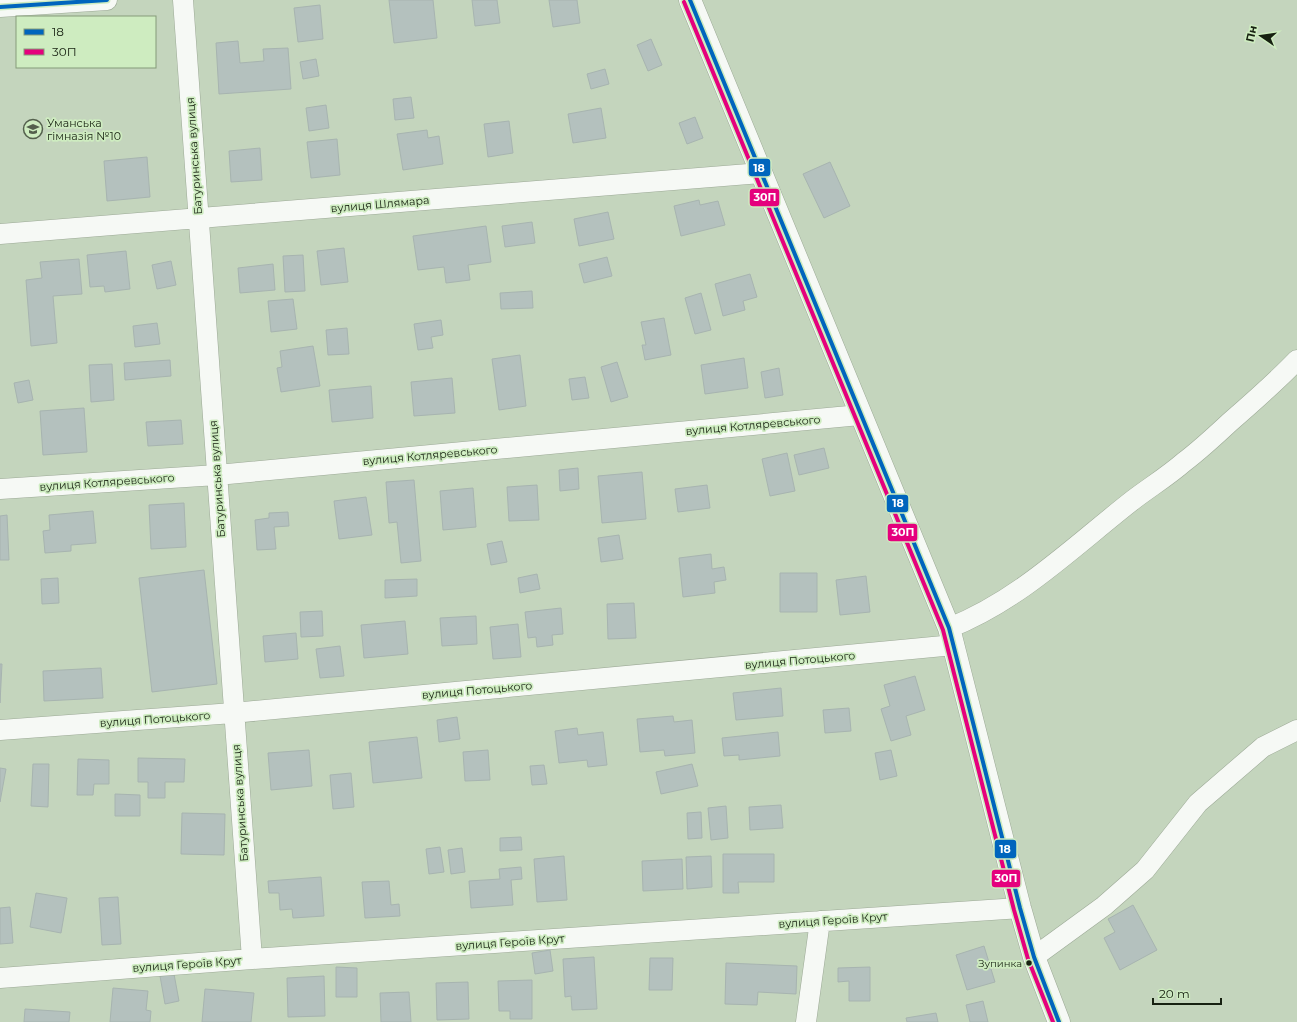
<svg xmlns="http://www.w3.org/2000/svg" width="1297" height="1022" viewBox="0 0 1297 1022" font-family="Montserrat,sans-serif">
<style>
.building{fill:#b4c1be;stroke:#a7b4b0}
.lines{fill:none;stroke-linecap:round;stroke-linejoin:round}
.minor-casing{stroke:#9ca996;stroke-width:21}
.secondary-casing{stroke:#9ca996;stroke-width:23}
.minor{stroke:#f6f9f5;stroke-width:20}
.secondary{stroke:#f6f9f5;stroke-width:22}
.bus-1-casing{stroke:#ceecc0;stroke-width:7}
.bus-2-casing{stroke:#ceecc0;stroke-width:7}
.bus-1{stroke:#0065bd;stroke-width:4}
.bus-2{stroke:#e5007d;stroke-width:4}
.bus-dot{fill:#172111;stroke:#ceecc0;stroke-width:1.5}
.labels{text-anchor:middle;dominant-baseline:central;stroke-width:3.5;stroke-linejoin:round;paint-order:stroke}
.bus-label{font-size:10px;fill:#172111;stroke:#ceecc0;text-anchor:end}
.poi-label{font-size:11px;fill:#172111;stroke:#ceecc0;text-anchor:start}
.street-label{font-size:11px;fill:#172111;stroke:#ceecc0}
.line-badge{stroke:#ceecc0;stroke-width:1.5}
.badge-label{font-size:11px;text-anchor:middle;font-weight:bold;fill:#fff}
</style>
<rect width="100%" height="100%" fill="#c4d5bd"/>
<path class="building" d="M389 0H433L437 38 394 43Z
M472 0H497L500 23 475 26Z
M549 0H577L580 23 553 27Z
M320 5 323 39 298 42 294 8Z
M651 39 662 65 648 71 637 45Z
M238 41 240 63 264 61 263 49 288 48 291 89 219 94 216 43Z
M316 59 319 76 303 79 300 62Z
M605 69 609 84 591 89 587 74Z
M411 97 414 118 395 120 393 99Z
M326 105 329 128 309 131 306 108Z
M601 108 606 138 573 143 568 114Z
M695 117 703 138 687 144 679 123Z
M509 121 513 153 488 157 484 124Z
M427 130 428 138 439 136 443 164 403 170 397 134Z
M337 139 340 175 311 178 307 142Z
M260 148 262 180 231 182 229 151Z
M147 157 150 197 107 201 104 161Z
M830 162 850 206 824 218 803 174Z
M699 200 700 205 718 201 725 225 681 236 674 206Z
M608 212 614 239 579 246 574 219Z
M532 222 535 243 505 247 502 226Z
M486 226 491 262 468 265 470 280 446 283 444 267 418 270 413 236Z
M344 248 348 282 321 285 317 251Z
M126 251 130 289 105 292 104 286 90 287 87 255Z
M303 255 305 291 285 292 283 256Z
M607 257 612 276 584 283 579 264Z
M79 259 82 294 53 296 57 343 31 346 26 280 42 278 40 262Z
M171 261 176 285 157 289 152 265Z
M273 264 275 290 240 293 238 268Z
M750 274 757 297 743 301 745 310 723 316 715 284Z
M532 291 533 308 501 309 500 293Z
M701 293 711 330 695 334 685 298Z
M293 299 297 329 271 332 268 301Z
M664 318 671 355 645 360 642 345H646L641 322Z
M441 320 443 335 431 337 433 348 418 350 414 324Z
M157 323 160 344 135 347 133 326Z
M347 328 349 354 328 355 326 330Z
M313 346 320 386 281 392 277 368 282 367 280 351Z
M520 355 526 406 499 410 492 359Z
M744 358 748 388 705 394 701 365Z
M170 360 171 376 125 380 124 363Z
M617 362 628 397 611 402 601 367Z
M112 364 114 400 91 402 89 365Z
M779 368 783 395 765 398 761 372Z
M585 377 589 398 572 400 569 379Z
M452 378 455 413 414 416 411 382Z
M29 380 33 400 18 403 14 383Z
M371 386 373 418 332 422 329 390Z
M84 408 87 452 43 455 40 411Z
M181 420 183 444 148 446 146 422Z
M824 448 829 468 799 475 794 455Z
M787 453 795 491 770 496 762 459Z
M578 468 579 489 560 491 559 470Z
M642 472 646 519 602 523 598 476Z
M414 480 421 561 401 563 397 522 389 523 386 482Z
M537 485 539 520 509 521 507 487Z
M707 485 710 508 678 512 675 489Z
M473 488 476 527 443 530 440 491Z
M366 497 372 535 339 539 334 501Z
M184 503 186 547 151 549 149 505Z
M93 511 96 543 71 545V551L45 553 43 531 50 530 49 515Z
M288 512 289 526 274 527 276 549 257 550 255 520 269 518V513Z
M7 515 9 560H0V516Z
M619 535 623 559 601 562 598 538Z
M502 541 507 562 491 565 487 544Z
M711 554 712 569 724 567 726 580 714 582 715 593 683 597 679 558Z
M204 570 217 684 152 692 139 578Z
M780 573H817V612H780Z
M537 574 540 589 520 593 518 578Z
M866 576 870 612 840 615 836 580Z
M58 578 59 603 42 604 41 579Z
M417 579V596L385 598V580Z
M634 603 636 638 608 639 607 604Z
M561 608 563 634 552 635 553 645 537 647 536 637 528 638 525 612Z
M322 611 323 636 301 637 300 612Z
M476 616 477 644 442 646 440 618Z
M405 621 408 654 364 658 361 625Z
M518 624 521 657 493 659 490 627Z
M296 633 298 659 265 662 263 636Z
M340 646 344 676 320 678 316 649Z
M0 664H2L0 703Z
M101 668 103 698 44 701 43 671Z
M915 676 925 710 906 716 911 735 891 741 881 709 890 706 884 685Z
M781 688 783 716 736 720 733 693Z
M849 708 851 731 825 733 823 710Z
M673 716 674 722 692 720 695 753 665 756 664 750 640 752 637 719Z
M457 717 460 739 439 742 437 720Z
M577 728 578 735 603 732 607 765 588 767 587 760 559 763 555 731Z
M778 732 780 756 739 760V755L724 756 722 738Z
M417 737 422 778 373 783 369 742Z
M309 750 312 786 271 790 268 753Z
M488 750 490 780 465 781 463 752Z
M891 750 897 776 880 780 875 753Z
M138 758 185 759 184 782H165V798H148V782H138Z
M78 759 109 760V784H94L93 795H77Z
M33 764H49L48 807 31 806Z
M692 764 698 786 661 794 656 772Z
M544 765 547 784 532 785 530 766Z
M0 768 6 769 0 802Z
M351 773 354 807 333 809 330 775Z
M115 794 140 795V816H115Z
M781 805 783 828 750 830 749 807Z
M726 806 728 838 711 840 708 808Z
M701 812 702 838 688 839 687 813Z
M182 813 225 814 224 855 181 854Z
M521 837 522 850 500 851V838Z
M440 847 444 872 429 874 426 849Z
M462 848 465 872 451 874 448 850Z
M723 854H774V882H738L739 893H723Z
M564 856 567 900 537 902 534 859Z
M711 856 712 887 687 889 686 857Z
M682 859 683 889 643 891 642 861Z
M521 867 522 879 511 880 513 905 471 908 469 881 500 879 499 869Z
M321 877 324 916 293 918 292 909 280 910 279 893H269L268 881Z
M389 881 391 905 399 904 400 916 365 918 362 882Z
M36 893 67 898 61 933 30 927Z
M118 897 121 944 102 945 99 898Z
M1133 905 1157 950 1120 970 1104 938 1115 932 1108 919Z
M10 907 13 943 0 944V908Z
M984 946 995 982 967 990 956 955Z
M550 950 553 971 535 974 532 953Z
M594 957 597 1009 572 1010 571 996 565 997 563 959Z
M650 958H673L672 990H649Z
M726 963 797 966 796 994 758 992 757 1005 725 1004Z
M336 967 357 968V997H336Z
M870 967V1001H849V981L838 982V968Z
M174 974 179 1001 165 1004 160 976Z
M324 976 325 1016 288 1017 287 978Z
M532 980V1019H510V1011H499L498 981Z
M468 982 469 1019 437 1020 436 983Z
M113 988 148 991 146 1010 151 1011 150 1022H110Z
M205 989 254 993 251 1022H202Z
M409 992 411 1022H381L380 993Z
M983 1001 988 1022H970L966 1005Z
M25 1009 70 1012 69 1022H24Z
M936 1013 938 1022H907L906 1018Z"/>
<g class="lines">
<defs>
<path id="minor" d="M183 0 252 959
M0 7 107 0
M0 234 761 173
M0 489 217 475 860 415
M949 628C1020 600 1074 546 1133 500 1150 487 1168 476 1184 462 1200 450 1215 436 1230 422 1253 402 1276 382 1297 360
M0 730 233 713 954 645
M1034 957 1104 906 1145 870 1198 803 1263 747 1297 730
M0 978 252 959 1020 908
M806 1022 820 921"/>
<path id="secondary" d="M690 0 949 628 1020 908 1034 957 1059 1022"/>
</defs>
<use href="#minor" class="minor-casing"/>
<use href="#secondary" class="secondary-casing"/>
<use href="#minor" class="minor"/>
<use href="#secondary" class="secondary"/>
<defs>
<path id="bus-1" d="M690 0 949 628 1020 908 1034 957 1059 1022
M0 7 107 0"/>
<path id="bus-2" d="M684 2 943 630 1014 910 1028 959 1053 1022"/>
</defs>
<use href="#bus-1" class="bus-1-casing"/>
<use href="#bus-2" class="bus-2-casing"/>
<use href="#bus-1" class="bus-1"/>
<use href="#bus-2" class="bus-2"/>
</g>
<defs>
<symbol id="school-ring" viewBox="-11 -11 22 22"><circle r="9.5" fill="#ceecc0" stroke="#54604d" stroke-width="1.5"/><path d="M0-5L7-2L0 1L-7-2ZM-4 1L0 2.5L4 1V4Q0 6-4 4Z" fill="#54604d"/></symbol>
</defs>
<g fill-rule="evenodd">
<use href="#school-ring" x="22" y="118" width="22" height="22"/>
</g>
<circle class="bus-dot" cx="1029" cy="963" r="3.5"/>
<g class="labels">
<g class="bus-label">
<text x="1022" y="963">Зупинка</text>
</g>
<g class="poi-label">
<text x="47" y="123">Уманська<tspan x="47" dy="13">гімназія №10</tspan></text>
</g>
<g class="street-label">
<text transform="translate(194 156) rotate(-94)">Батуринська вулиця</text>
<text transform="translate(380 204) rotate(-5)">вулиця Шлямара</text>
<text transform="translate(753 425) rotate(-5)">вулиця Котляревського</text>
<text transform="translate(430 455) rotate(-5)">вулиця Котляревського</text>
<text transform="translate(217 479) rotate(-94)">Батуринська вулиця</text>
<text transform="translate(107 482) rotate(-4)">вулиця Котляревського</text>
<text transform="translate(800 660) rotate(-5)">вулиця Потоцького</text>
<text transform="translate(477 690) rotate(-5)">вулиця Потоцького</text>
<text transform="translate(155 719) rotate(-4)">вулиця Потоцького</text>
<text transform="translate(240 803) rotate(-94)">Батуринська вулиця</text>
<text transform="translate(833 920) rotate(-4)">вулиця Героїв Крут</text>
<text transform="translate(510 942) rotate(-4)">вулиця Героїв Крут</text>
<text transform="translate(187 964) rotate(-4)">вулиця Героїв Крут</text>
</g>
</g>
<g class="line-badge">
<rect x="748" y="158" width="23" height="19" rx="4" fill="#0065bd"/>
<rect x="749" y="188" width="31" height="19" rx="4" fill="#e5007d"/>
<rect x="886" y="494" width="23" height="19" rx="4" fill="#0065bd"/>
<rect x="887" y="523" width="31" height="19" rx="4" fill="#e5007d"/>
<rect x="994" y="839" width="23" height="20" rx="4" fill="#0065bd"/>
<rect x="991" y="869" width="30" height="19" rx="4" fill="#e5007d"/>
</g>
<g class="badge-label">
<text x="759" y="172">18</text>
<text x="765" y="201">30П</text>
<text x="898" y="507">18</text>
<text x="903" y="536">30П</text>
<text x="1005" y="853">18</text>
<text x="1006" y="882">30П</text>
</g>
<rect x="16" y="16" width="140" height="52" fill="#ceecc0" stroke="#859b7a"/>
<rect x="24" y="29" width="20" height="6" fill="#0065bd" stroke="#859b7a"/>
<text x="52" y="36" font-size="12" fill="#172111">18</text>
<rect x="24" y="49" width="20" height="6" fill="#e5007d" stroke="#859b7a"/>
<text x="52" y="56" font-size="12" fill="#172111">30П</text>
<g transform="translate(1261 36) rotate(283)" stroke="#ceecc0" stroke-width="3" paint-order="stroke">
<path d="M0-3L7 15L0 10L-7 15Z" fill="#172111"/>
<text y="-6" font-size="11" font-weight="bold" text-anchor="middle" fill="#172111">Пн</text>
</g>
<path d="M1153 998v6h68v-6" fill="none" stroke="#172111" stroke-width="2"/>
<text x="1159" y="998" font-size="12" fill="#172111" stroke="#ceecc0" stroke-width="3" paint-order="stroke">20 m</text>
</svg>
